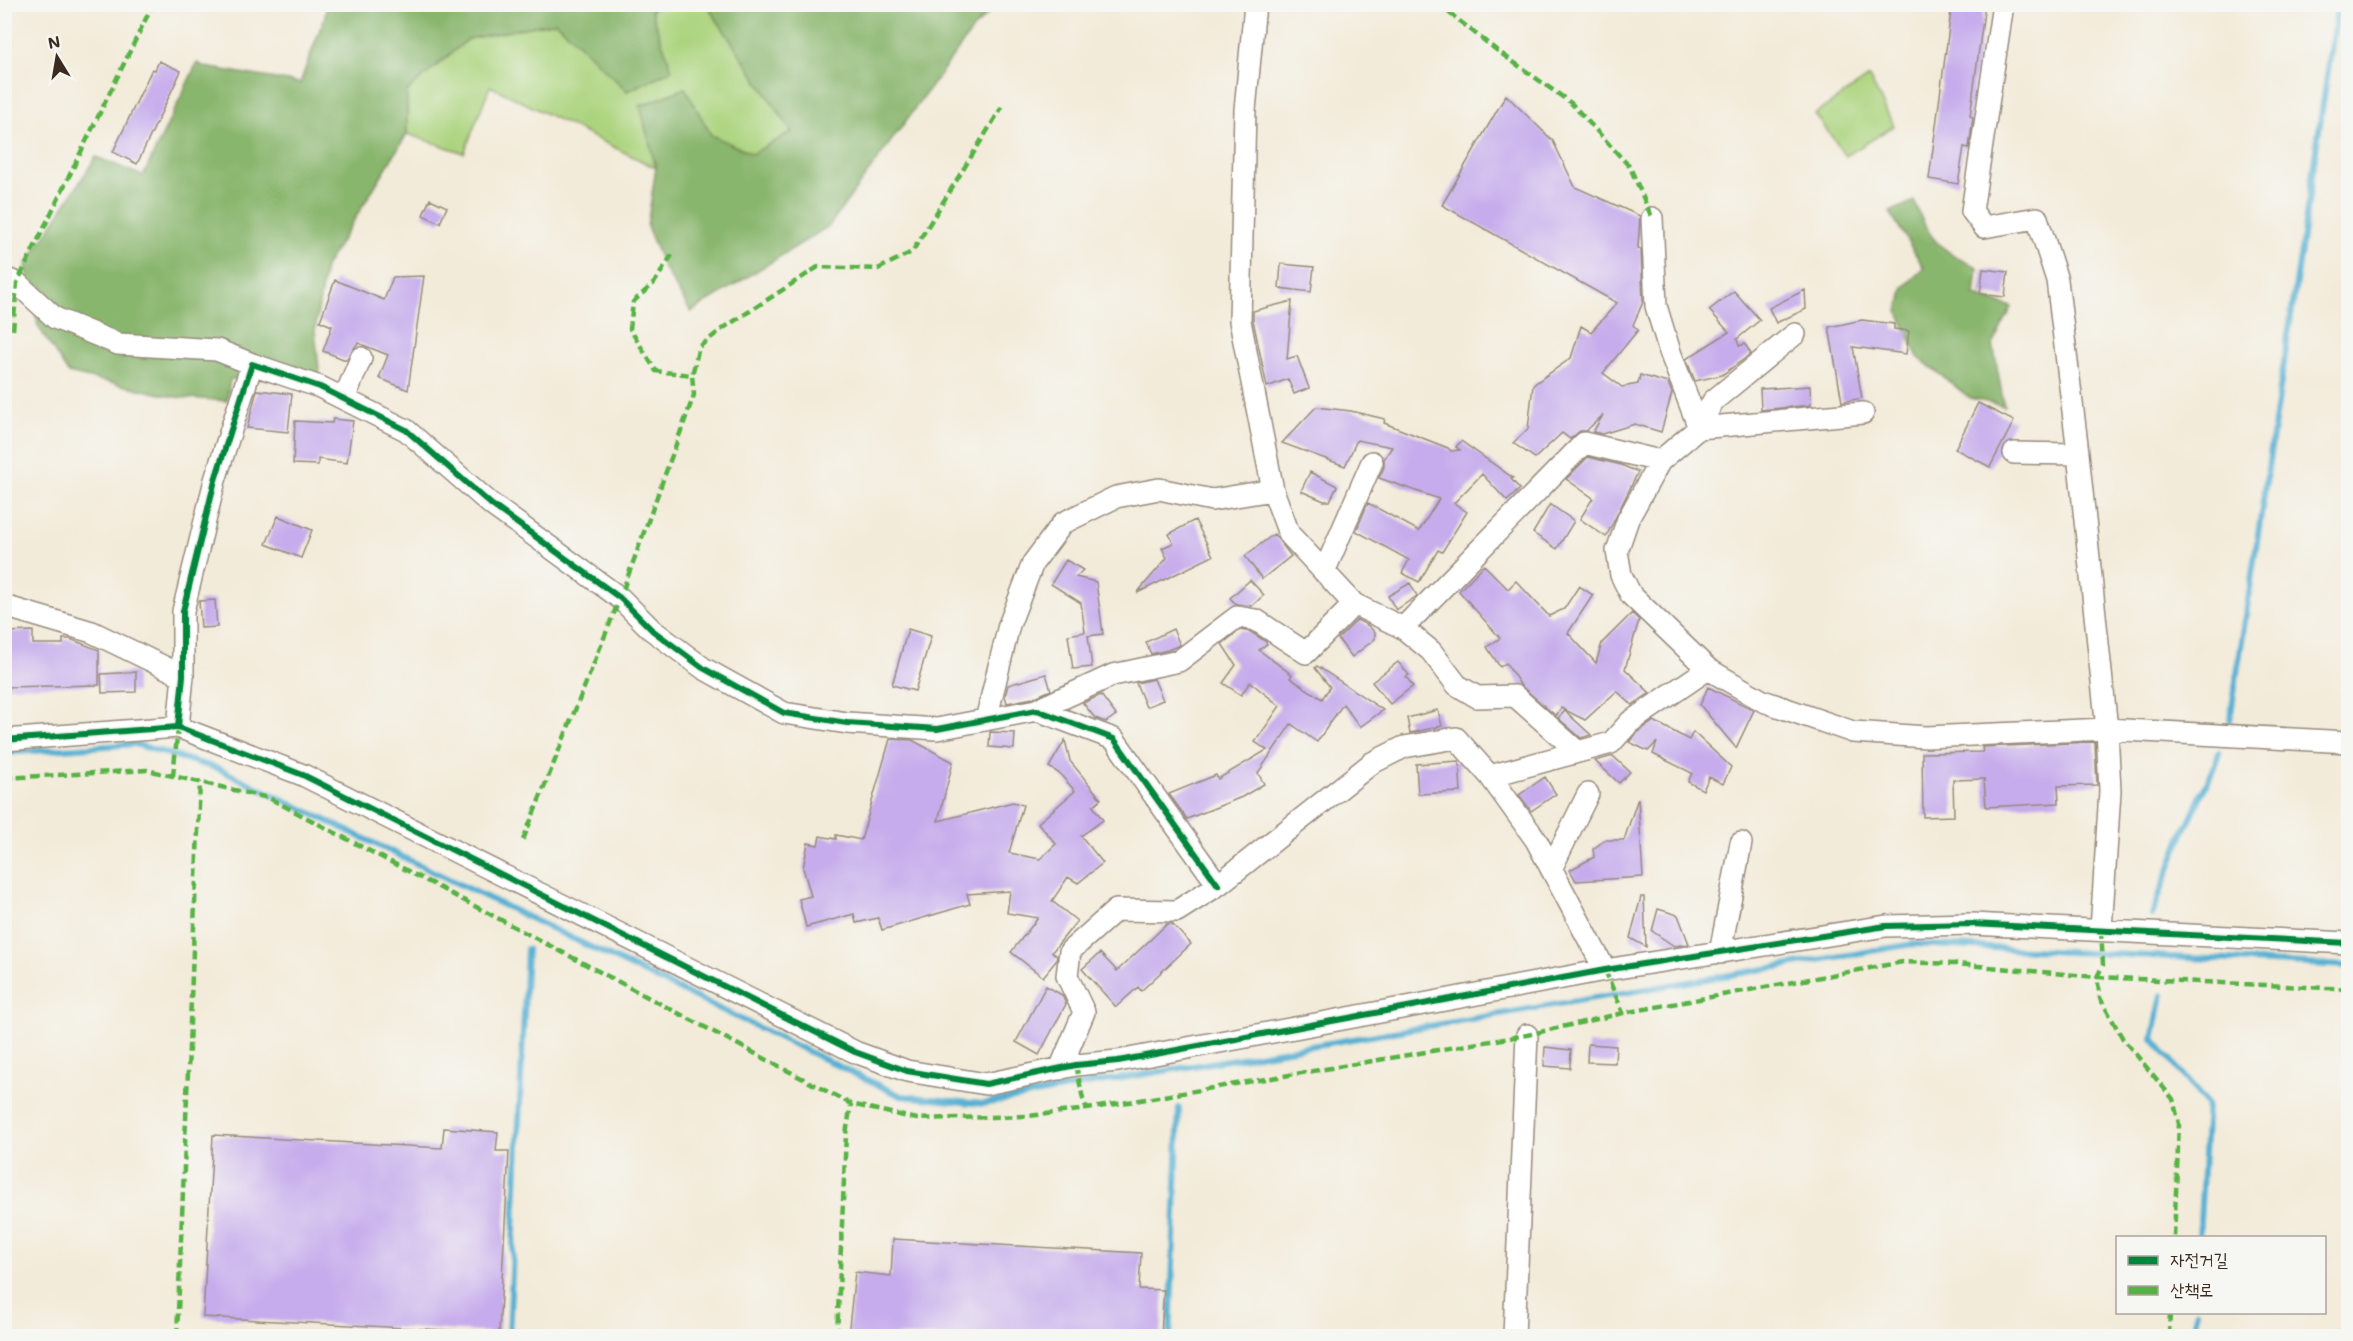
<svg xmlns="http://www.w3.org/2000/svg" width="2353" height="1341" viewBox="0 0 2353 1341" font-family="Mali,'Poor Story',sans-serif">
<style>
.green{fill:#acd47e;stroke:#747f4e;stroke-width:1.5}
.forest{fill:#89b66d;stroke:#627046;stroke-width:1.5}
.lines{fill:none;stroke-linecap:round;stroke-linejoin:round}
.stream{stroke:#56b0d3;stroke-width:6}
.building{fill:#c6acec}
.minor-casing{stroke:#978a7c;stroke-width:24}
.minor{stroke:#fff;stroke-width:21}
.quiet{stroke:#57b245;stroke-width:4.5;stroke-dasharray:9 4.5;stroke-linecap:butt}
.cycleway-casing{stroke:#f6f6f2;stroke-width:10}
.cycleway{stroke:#00873e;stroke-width:6}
</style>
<rect width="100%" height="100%" fill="#f6f6f2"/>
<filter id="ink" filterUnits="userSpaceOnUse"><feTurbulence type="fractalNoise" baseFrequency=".0167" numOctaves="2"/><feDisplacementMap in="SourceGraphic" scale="12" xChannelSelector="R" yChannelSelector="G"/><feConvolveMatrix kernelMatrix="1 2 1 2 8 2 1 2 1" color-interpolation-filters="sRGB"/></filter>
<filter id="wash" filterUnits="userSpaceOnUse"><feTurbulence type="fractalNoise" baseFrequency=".008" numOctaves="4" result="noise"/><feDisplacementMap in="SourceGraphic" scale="24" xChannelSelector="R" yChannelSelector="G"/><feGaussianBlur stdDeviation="1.35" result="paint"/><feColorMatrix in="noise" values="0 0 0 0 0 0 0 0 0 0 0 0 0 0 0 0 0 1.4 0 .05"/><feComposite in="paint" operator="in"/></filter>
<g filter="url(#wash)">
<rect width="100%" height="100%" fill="#f3ebd9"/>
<path class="green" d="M656 5H707L792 132 752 154 711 135 685 89 640 106 656 168 490 86 464 153 407 134V91L468 39 557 22 627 91 672 70 651 11Z
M1869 77 1894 126 1846 156 1815 114Z"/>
<path class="forest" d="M326 5H656L651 11 672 70 627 91 556 22 468 39 407 91V134L325 267 315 330 320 378 230 379 227 401 175 397 68 373 38 326 26 265 96 157 143 176 197 63 205 67 300 83 326 13Z
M707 5H996L973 29 829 226 691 312 664 268 647 226 656 168 640 106 685 88 711 135 752 154 792 132Z
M1914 201C1929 241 1940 250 1978 268L1975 296 2012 307 1993 344 2004 406 1970 398 1918 357 1898 312 1904 287 1924 268 1890 212Z"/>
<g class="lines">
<path class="stream" d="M2230 720 2338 4
M4 753 135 744 219 769 901 1096 983 1104 1087 1084 1913 944 2348 966
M2152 915 2180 840 2214 768 2219 753
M2162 995 2153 1039 2207 1104 2199 1238
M509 1336 527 949
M1170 1336 1179 1108
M2194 1336 2196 1312"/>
</g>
<g id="blocks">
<path class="building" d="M1952 4H1985L1970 116 1973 117 1969 148 1964 147 1958 184 1929 179Z
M159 61 181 71 137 164 113 152 152 69 155 70Z
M1506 95 1553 141 1575 187 1640 216 1638 248 1641 249 1643 302 1633 325 1638 330 1603 373 1622 387 1638 384 1640 375 1668 383 1672 393 1661 432 1635 424 1602 434 1593 432 1603 415 1586 431H1580L1570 439 1562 433 1535 458 1513 443 1528 429 1533 385 1571 358 1581 326 1591 332 1617 303 1442 205Z
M430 199 447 207 440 223 423 215Z
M1281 264 1314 267 1311 292 1279 288Z
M1983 269 2008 272 2005 297 1980 294Z
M424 276 408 390 379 378 388 355 358 343 346 360 323 351 332 326 320 321 335 280 384 300 393 277Z
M1805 290 1806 309 1776 323 1769 308Z
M1734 291 1760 320 1737 339 1739 346 1745 344 1751 354 1722 375 1695 381 1686 359 1729 332 1709 310Z
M1292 301 1287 359 1297 356 1309 388 1294 394 1288 379 1267 387 1253 320V311Z
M1862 320 1894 324V329L1909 331 1906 354 1853 347 1862 398 1842 402 1829 327Z
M1810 386 1811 405 1761 410 1760 389Z
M257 390 292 394 288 432 247 428Z
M1978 403 2014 421 1990 467 1955 449Z
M1316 407 1351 411 1385 419 1384 423 1448 448 1451 451 1460 450 1456 447 1461 441 1513 478 1511 479 1520 489 1507 501 1482 474 1454 503 1467 512 1442 552 1438 550 1419 582 1402 573 1409 560 1356 531 1368 503 1419 531 1439 499 1379 478 1384 467V459L1392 447 1357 440 1345 466 1282 443Z
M333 419 353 421 347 463 318 459V465L293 464 295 421 332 423Z
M1588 457 1621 465 1638 472 1606 537 1580 519 1593 498 1566 479Z
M1310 472 1337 486 1330 501H1324L1301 491Z
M1550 504 1574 521 1557 549 1533 533Z
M278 516 312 530 301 558 266 544Z
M1195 520 1213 556 1137 593 1167 558 1162 548 1173 543 1169 534Z
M1274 534 1291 556 1262 579 1245 556Z
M1066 560 1083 570 1076 577 1096 582 1103 634 1088 636 1092 667 1073 669 1068 635 1085 632 1081 603 1051 584Z
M1484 565 1508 589 1516 581 1549 616 1564 609 1579 586 1593 595 1568 633 1596 663 1602 643 1632 613 1639 620 1625 669 1650 693 1632 705 1617 691 1585 720 1561 708 1556 716 1521 686 1506 663 1500 667 1487 647 1500 638 1459 591Z
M1250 580 1264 595 1252 606 1236 604 1230 598Z
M1410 583 1417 596 1396 610 1388 596Z
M215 600 217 627 201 628 199 601Z
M1357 620 1369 626 1375 633V639L1352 657 1338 639Z
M908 629 931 636 915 691 892 685Z
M1173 629 1180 645 1168 650 1151 654 1146 642Z
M1240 630 1251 632 1265 641 1267 644 1259 650 1292 675 1290 678 1322 699 1330 687 1315 668 1317 666 1383 710 1360 727 1343 704 1317 742 1291 724 1258 773 1264 784 1242 797 1187 819 1169 794 1216 775 1218 779 1267 750 1255 742 1280 706 1250 682 1241 695 1223 683 1236 665 1222 644Z
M33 631V644H63V639H70L99 650V685L4 687V632Z
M1398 662 1409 675 1406 677 1413 686 1390 704 1372 682Z
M136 672V692L102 693 101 674Z
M1046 674 1051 690 1033 698 1007 703 1005 696 1008 685Z
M1154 679 1163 700 1146 707 1136 683Z
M1708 687 1754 710 1736 748 1700 705Z
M1101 695 1116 715 1106 722 1095 718 1083 703Z
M1438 710 1442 726 1410 733 1407 718Z
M1565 711 1591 735 1581 738 1558 718Z
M1654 721 1689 740 1693 732 1731 767 1723 784 1709 777 1703 790 1688 782 1692 773 1653 754 1657 742 1648 751 1629 742 1638 732Z
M990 732 1015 733 1014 749 989 747Z
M890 739 912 740 953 762 938 821 1013 802 1023 805 1009 853 1040 859 1056 844 1038 823 1075 791 1060 774 1049 767 1065 740 1070 761 1101 799 1093 806 1103 820 1081 836 1103 863 1078 883 1068 877 1052 901 1077 921 1052 952 1057 956 1056 961 1043 977 1011 952 1038 918 1007 913 1010 891 967 894 970 904 882 930 878 918 856 923 854 914 806 927 799 899 811 896 803 868 808 843 818 845 820 836 836 839V835L861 840Z
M2095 742 2097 785 2058 786 2059 803 1986 807 1984 779 1953 780 1954 816 1923 817 1922 753 1983 752 1982 747Z
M1613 756 1630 772 1619 783 1595 761Z
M1459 761 1461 792 1418 794 1416 764Z
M1545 777 1556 794 1531 811 1519 795Z
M1638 798 1643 877 1576 881 1570 870 1594 857 1593 849 1605 840H1624Z
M1641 897H1644L1646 947 1630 938Z
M1658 909 1678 915 1689 944 1674 946 1652 931Z
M1167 924H1172L1191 944 1141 991 1138 987 1116 1007 1082 969 1100 953 1117 971Z
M1046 986 1062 995 1066 1004 1039 1055 1016 1042Z
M1588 1044 1616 1046 1615 1063 1587 1062Z
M1545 1047 1571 1050 1570 1068 1544 1066Z
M444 1128 498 1132 496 1151H509L499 1333 203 1317 213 1135 442 1148Z
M893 1239 1141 1253 1139 1289 1164 1290 1161 1336H848L855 1272 891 1276Z"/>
</g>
</g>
<g filter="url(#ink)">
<use href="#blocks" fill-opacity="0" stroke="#978a7c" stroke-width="1.5"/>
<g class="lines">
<defs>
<path id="minor" d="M1255 4 1245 110 1240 321 1273 490 1289 534 1354 604
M2003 4 1972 211 1984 227 2037 218 2057 280 2077 444 2107 729 2110 791 2101 930
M1652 218 1656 306 1670 352 1699 428 1863 413
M4 278 17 283 55 318 118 344 217 350 252 364
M344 399 361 358
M2014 453 2078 454
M1324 572 1372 462
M4 606 92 632 183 676
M1403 628 1431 651 1457 685 1477 697 1515 696 1578 752
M1708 669 1631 595 1621 575 1617 551 1628 519 1660 461 1699 428 1713 401 1795 334
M1037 710 1113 675 1179 661 1237 617 1256 620 1306 653 1354 604 1403 628 1584 443 1660 461
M986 720 1009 625 1033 563 1063 523 1116 497 1159 489 1212 500 1273 490
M178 727 183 676V611L215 480 252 364 320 387 406 430 492 505 620 598 652 630 703 668 784 713 847 723 937 729 1037 710 1114 739 1218 885
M4 740 178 727 303 775 855 1052 907 1071 986 1084 1076 1065 1118 1061 1605 970 1886 926 1972 924 2348 943
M1490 776 1611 743 1630 722 1708 669 1763 701 1853 732 1926 737 2107 729 2348 742
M1551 869 1588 794
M1720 953 1741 843
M1060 1069 1084 1012 1067 976 1070 951 1116 910 1177 911 1218 885 1372 763 1404 747 1456 738 1490 776 1536 840 1605 970
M1514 1336 1527 1035"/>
</defs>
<use href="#minor" class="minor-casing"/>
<use href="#minor" class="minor"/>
<path class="quiet" d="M1438 4 1495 49 1571 103 1630 167 1652 218
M672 255 654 283 633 302 630 329 656 371 692 375
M13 330 17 283 153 4
M173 776 178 727
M4 778 147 770 269 798 851 1104 917 1119 1029 1116 1087 1109 1527 1035 1623 1013 1903 962 1956 964 2097 977 2348 989
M523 840 620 598 694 395 692 375 699 347 722 329 818 267 878 269 912 252 1002 107
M2101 930 2103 965 2097 977 2100 998 2123 1039 2173 1099 2179 1124 2174 1238
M1605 970 1623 1013
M1076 1065 1083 1099 1087 1109
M177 1336 200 782
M837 1336 846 1134 851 1104
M2169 1336 2170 1312"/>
<defs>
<path id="cycleway" d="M178 727 183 676V611L215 480 252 364 320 387 406 430 492 505 620 598 652 630 703 668 784 713 847 723 937 729 1037 710 1114 739 1218 885
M4 740 178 727 303 775 855 1052 907 1071 986 1084 1076 1065 1118 1061 1605 970 1886 926 1972 924 2348 943"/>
</defs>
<use href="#cycleway" class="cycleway-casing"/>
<use href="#cycleway" class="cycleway"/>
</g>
</g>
<rect width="2353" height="1341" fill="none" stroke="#f6f6f2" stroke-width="24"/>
<rect x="2116" y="1236" width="210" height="78" fill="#f6f6f2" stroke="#aba49d" stroke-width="1.5"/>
<rect x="2128" y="1256" width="30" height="9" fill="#00873e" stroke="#aba49d" stroke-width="1.5"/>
<text x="2170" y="1266" font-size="18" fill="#3b2a1e">자전거길</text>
<rect x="2128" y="1286" width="30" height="9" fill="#57b245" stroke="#aba49d" stroke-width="1.5"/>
<text x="2170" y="1296" font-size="18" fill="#3b2a1e">산책로</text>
<g transform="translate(57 57) rotate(349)" stroke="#f6f6f2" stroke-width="4.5" paint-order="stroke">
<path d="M0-4.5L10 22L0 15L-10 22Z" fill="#3b2a1e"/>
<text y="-9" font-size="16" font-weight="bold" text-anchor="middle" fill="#3b2a1e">N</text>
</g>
</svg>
